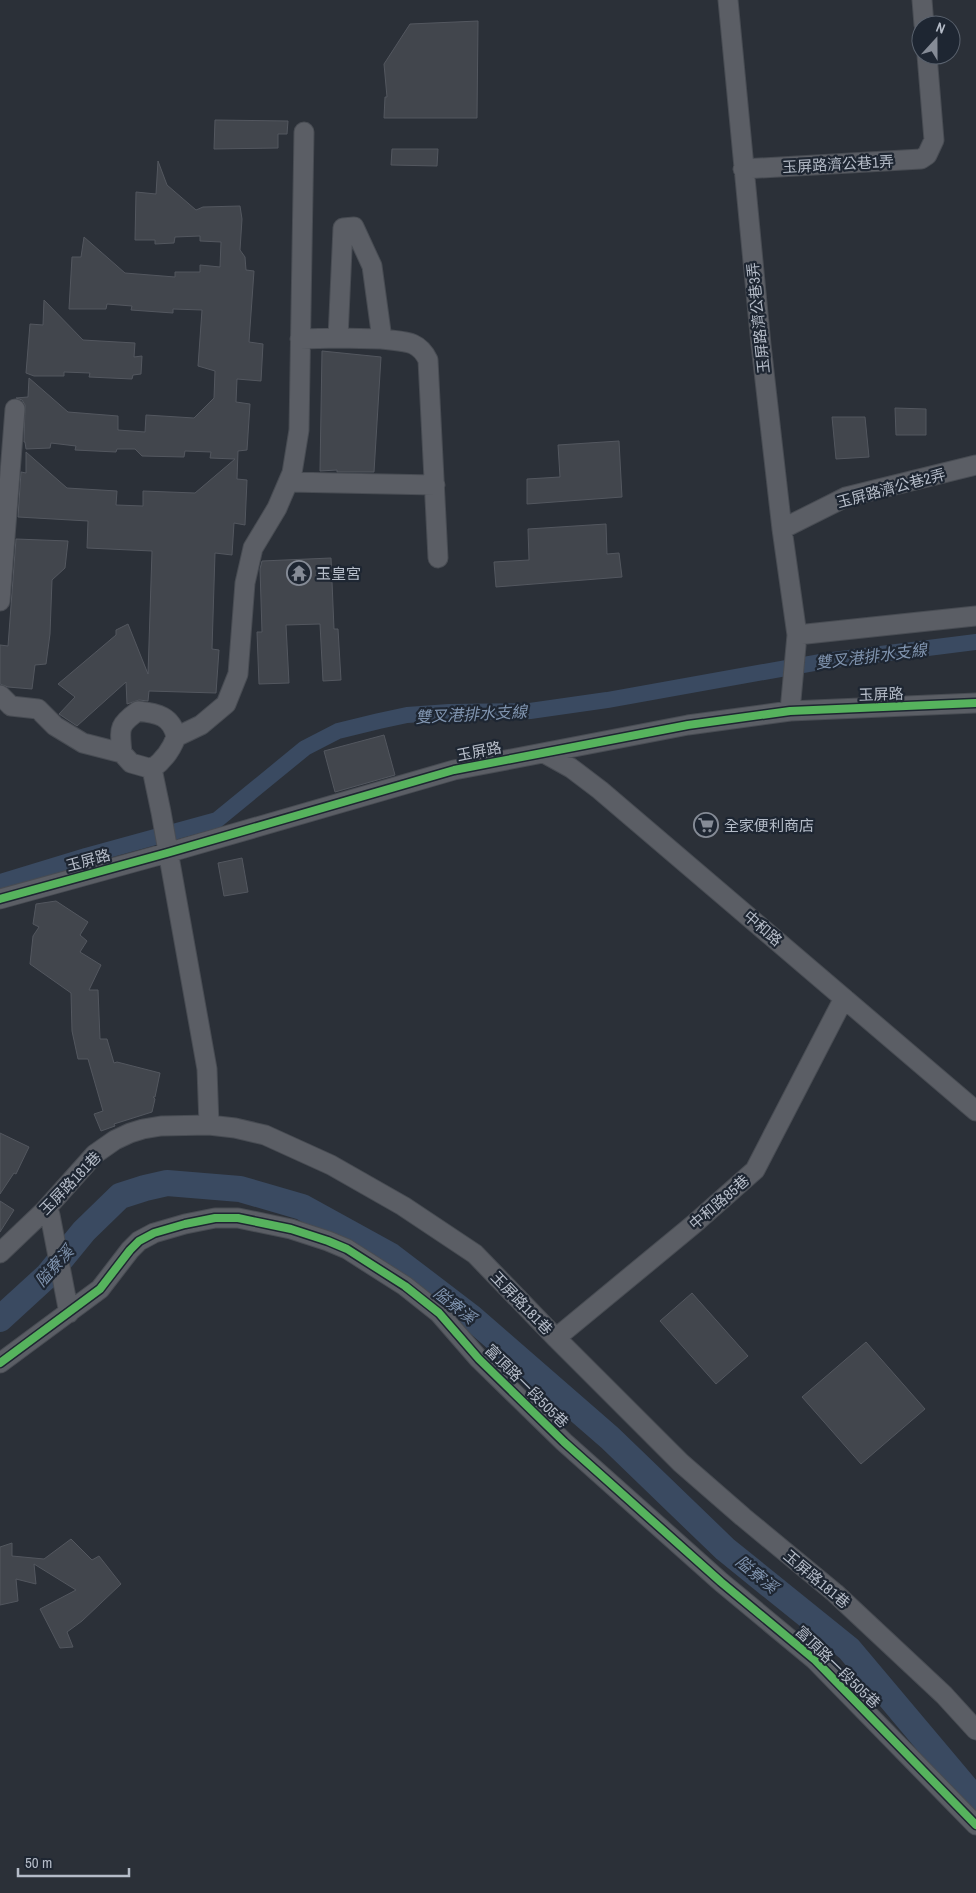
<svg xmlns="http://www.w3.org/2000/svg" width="976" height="1893" viewBox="0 0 976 1893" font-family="'Archivo Narrow','Noto Sans TC',sans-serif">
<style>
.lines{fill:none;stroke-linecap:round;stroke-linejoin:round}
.canal{stroke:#3a4a61;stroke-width:16}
.river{stroke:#3a4a61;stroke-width:26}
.building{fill:#42464d;stroke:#53575f}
.minor-casing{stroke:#484c53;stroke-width:21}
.minor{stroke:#5b5e65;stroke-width:19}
.cycleway-casing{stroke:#1e2632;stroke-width:11}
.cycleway{stroke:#56b35d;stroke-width:8}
.labels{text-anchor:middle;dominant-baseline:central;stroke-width:4.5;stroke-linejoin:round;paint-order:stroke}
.street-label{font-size:15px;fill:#b5bcc8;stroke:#1e2632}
.poi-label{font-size:15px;fill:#b5bcc8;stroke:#1e2632;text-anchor:start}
.water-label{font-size:16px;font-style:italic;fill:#7f93ae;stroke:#1e2632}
</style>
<rect width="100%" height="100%" fill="#2b3038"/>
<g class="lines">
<path class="canal" d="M0 882 86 856 217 820 305 748 338 731 379 721 407 715 449 712 530 711 607 700 825 661 976 642"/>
<path class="river" d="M0 1319 48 1275 84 1231 120 1196 145 1188 167 1183 240 1189 302 1207 391 1256 471 1317 610 1438 725 1549 849 1649 976 1800"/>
</g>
<path class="building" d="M478 21 477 118H384L385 97H387L384 64 410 24Z
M215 120 288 121 287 134H278V148L214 149Z
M392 149H438L437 166 391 165Z
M158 161 167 185 196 210 203 207 240 206 242 219 240 250 245 257 246 270 254 271 249 342 263 344 261 381 237 379 236 402 250 404 247 450 238 451 237 479 247 480 245 525 234 523 232 555 215 553 212 649 219 650 216 693 149 691 148 701 139 700 127 704 126 682 77 726 59 714 75 697 58 684 116 635V630L128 624 148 674 152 551 87 548 88 521 18 517 21 472 26 473V452L67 488 117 491 116 505 143 506V491L195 493 235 459 210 458 211 452 185 451 184 457 142 456 135 449H117L116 452 75 450 76 446 51 443 50 448 26 449 25 442H24L25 405 22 400 16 398 28 397 29 378 68 412 118 416V430L145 432 146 415 194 418 214 398 215 371 198 366 202 310 173 309V313L131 310 132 306 107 304 106 309H69L72 257H81L84 237 125 273 175 277V272H200V265L220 267 221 242 200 241V236L175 237 174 243 155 244V240H135L136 192 156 194Z
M44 300 83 340 135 343 134 357 142 356 141 374 133 375 132 379 89 377 90 373 64 372V376H34L26 373 30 324 43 325Z
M322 351 381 357 374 472H337V470L320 471Z
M895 408 926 409V435H896Z
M832 417H865L869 457 836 459Z
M619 441 622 497 527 504V479L560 477 558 445Z
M606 524 607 554 619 553 622 577 496 587 494 562 529 560 528 529Z
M16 539 68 541 65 568 52 580 50 634 46 664 35 665 32 689 8 687 0 684V645L8 646Z
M331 558 334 629H338L341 680 323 681 320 624 286 625 289 683 259 684 257 632H262L260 569 262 561Z
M384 735 395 775 335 792 324 751Z
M242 858 248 892 224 896 218 863Z
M56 901 88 922 80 935 87 941 80 952 101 965 89 990H98L100 1039H107L114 1063 117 1062 160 1073 155 1097H153L155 1099 152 1112 114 1124 115 1126 101 1131 94 1114 103 1111 88 1059H78L72 1031 71 993 30 964 33 936 39 927 33 924 36 904Z
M0 1133 29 1147 16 1174 14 1173 0 1194Z
M0 1201 14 1210 0 1232Z
M692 1293 748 1356 716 1384 660 1321Z
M866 1342 925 1409 861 1464 802 1397Z
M71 1539 92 1560 99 1556 121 1584 82 1621 67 1632 73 1647 60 1648 40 1609 76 1590 34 1564 36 1584 16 1579 18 1601 0 1605V1547L12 1543V1556L44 1559Z"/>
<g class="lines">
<defs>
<path id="minor" d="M728 0 761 345 782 529 797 635
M922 0 924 25
M743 169 921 159 927 155 934 140 927 55
M338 338 343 228 354 227 372 266 382 339C403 342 418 339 428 360L438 558
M300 339 338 338 382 339
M288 482 435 485
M782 529 846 497 976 465
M0 601 15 409
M0 695 11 706 38 709 55 726 83 743 122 753 131 763 152 769
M790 711 797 635 976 616
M122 753C120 729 117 726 138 711 157 713 172 716 176 737
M544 753 571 768 600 790 976 1111
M0 899 167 853 454 770 688 725 790 711 976 703
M209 1125 207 1069 161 812 152 769C164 760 171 751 176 737L201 725 226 704 238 674 245 583 253 548 277 508 292 473 299 430 304 132
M45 1210 50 1215 69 1313
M0 1253 45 1210 95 1154 115 1140 130 1133 143 1129 161 1126 209 1125 235 1128 265 1135 331 1165 403 1206 475 1254 556 1338 681 1463 743 1517 835 1593 944 1695 976 1730
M556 1338 694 1224 755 1170 844 998
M0 1363 100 1289 130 1250 139 1241 154 1233 185 1224 215 1218H238L291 1229 328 1241 347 1249 405 1286 439 1313 479 1359 564 1442 721 1582 815 1660 976 1825"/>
</defs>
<use href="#minor" class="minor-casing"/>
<use href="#minor" class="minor"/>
<defs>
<path id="cycleway" d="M0 899 167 853 454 770 688 725 790 711 976 703
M0 1363 100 1289 130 1250 139 1241 154 1233 185 1224 215 1218H238L291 1229 328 1241 347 1249 405 1286 439 1313 479 1359 564 1442 721 1582 815 1660 976 1825"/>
</defs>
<use href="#cycleway" class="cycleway-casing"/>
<use href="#cycleway" class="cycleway"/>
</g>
<defs>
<symbol id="temple-ring" viewBox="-11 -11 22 22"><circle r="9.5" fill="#1e2632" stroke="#858b96" stroke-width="1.5"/><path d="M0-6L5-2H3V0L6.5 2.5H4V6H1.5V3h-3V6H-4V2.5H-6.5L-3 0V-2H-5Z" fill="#858b96"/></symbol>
<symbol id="supermarket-ring" viewBox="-11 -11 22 22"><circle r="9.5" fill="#1e2632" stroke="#858b96" stroke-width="1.5"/><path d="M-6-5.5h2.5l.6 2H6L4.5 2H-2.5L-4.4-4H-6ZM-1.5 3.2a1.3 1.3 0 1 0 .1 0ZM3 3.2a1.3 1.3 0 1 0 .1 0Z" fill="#858b96"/></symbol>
</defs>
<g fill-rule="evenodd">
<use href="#temple-ring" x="285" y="559" width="28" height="28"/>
<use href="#supermarket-ring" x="692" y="811" width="28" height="28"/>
</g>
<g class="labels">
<g class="street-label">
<text transform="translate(838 164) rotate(-3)">玉屏路濟公巷1弄</text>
<text transform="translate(758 318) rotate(-96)">玉屏路濟公巷3弄</text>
<text transform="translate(891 488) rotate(-15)">玉屏路濟公巷2弄</text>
<text transform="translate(881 694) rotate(-2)">玉屏路</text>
<text transform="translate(479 751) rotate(-11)">玉屏路</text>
<text transform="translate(88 860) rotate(-15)">玉屏路</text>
<text transform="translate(763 928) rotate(41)">中和路</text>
<text transform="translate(70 1183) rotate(-46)">玉屏路181巷</text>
<text transform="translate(719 1202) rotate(-41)">中和路85巷</text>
<text transform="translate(522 1303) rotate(46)">玉屏路181巷</text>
<text transform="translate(527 1386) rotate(45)">富頂路一段505巷</text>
<text transform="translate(817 1579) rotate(40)">玉屏路181巷</text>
<text transform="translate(838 1667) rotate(44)">富頂路一段505巷</text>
</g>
<g class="poi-label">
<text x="316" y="573">玉皇宮</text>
<text x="724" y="825">全家便利商店</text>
</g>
<g class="water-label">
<text transform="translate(871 656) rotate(-7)">雙叉港排水支線</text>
<text transform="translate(471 714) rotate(-3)">雙叉港排水支線</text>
<text transform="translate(54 1266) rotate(-48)">隘寮溪</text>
<text transform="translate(455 1305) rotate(38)">隘寮溪</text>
<text transform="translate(757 1574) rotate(39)">隘寮溪</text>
</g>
</g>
<g transform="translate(936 40) rotate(21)"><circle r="24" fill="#1e2632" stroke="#5a626e"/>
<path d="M0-4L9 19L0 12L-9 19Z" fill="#858b96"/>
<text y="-8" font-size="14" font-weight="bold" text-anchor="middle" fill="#b5bcc8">N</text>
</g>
<path d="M18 1868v8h111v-8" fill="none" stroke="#b5bcc8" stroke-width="2.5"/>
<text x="25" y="1868" font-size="15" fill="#b5bcc8" stroke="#1e2632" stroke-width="4" paint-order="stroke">50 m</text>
</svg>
